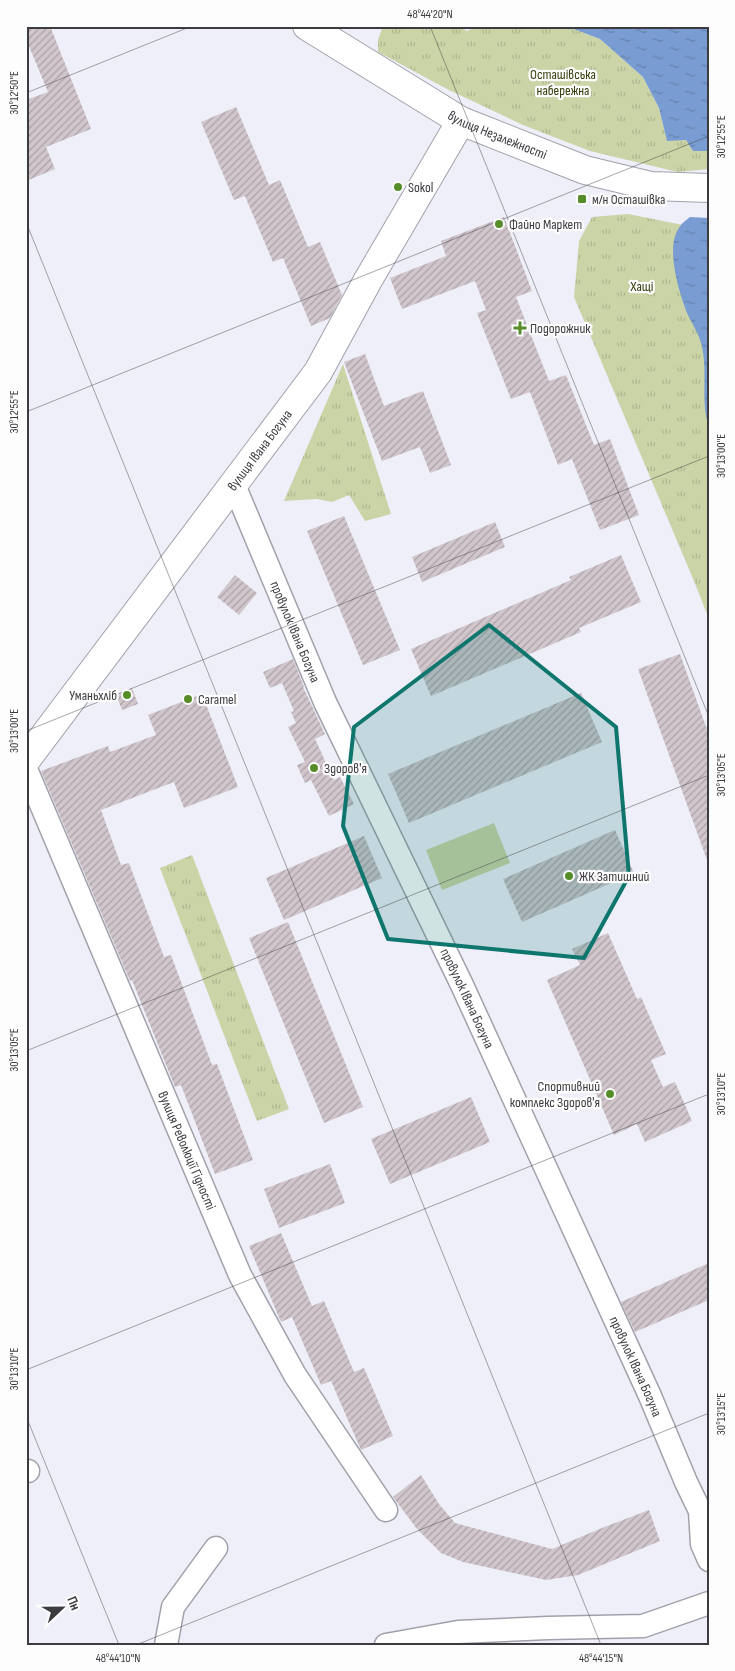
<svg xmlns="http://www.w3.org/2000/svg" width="735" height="1671" viewBox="0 0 735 1671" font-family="'Sofia Sans Condensed',sans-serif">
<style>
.grass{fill:#cad4a6}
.park{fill:url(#park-tufts)}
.water{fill:url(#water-ripples)}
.building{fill:url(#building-hatch)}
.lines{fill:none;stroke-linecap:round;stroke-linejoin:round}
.minor-casing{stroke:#a1a1ab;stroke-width:25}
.secondary-casing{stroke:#a1a1ab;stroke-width:30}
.minor{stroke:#fff;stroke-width:22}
.secondary{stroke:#fff;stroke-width:28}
.marked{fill:#0f766e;fill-opacity:0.2;stroke:#0f766e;stroke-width:4;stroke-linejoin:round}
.ticks{fill:none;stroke:#3c3b40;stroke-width:1;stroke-opacity:0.45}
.poi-dot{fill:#568d28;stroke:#fdfdfd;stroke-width:2}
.labels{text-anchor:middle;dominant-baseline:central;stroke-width:4.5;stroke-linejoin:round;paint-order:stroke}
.park-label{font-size:14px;fill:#343c09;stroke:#fdfdfd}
.street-label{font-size:14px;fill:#3c3b40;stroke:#fdfdfd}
.poi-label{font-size:14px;fill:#3c3b40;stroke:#fdfdfd;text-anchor:start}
.neatline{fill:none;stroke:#3c3b40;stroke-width:2}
.ticks-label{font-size:12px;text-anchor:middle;fill:#3c3b40}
</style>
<defs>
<pattern id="park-tufts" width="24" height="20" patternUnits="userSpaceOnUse" patternTransform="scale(1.25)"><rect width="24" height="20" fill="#cad4a6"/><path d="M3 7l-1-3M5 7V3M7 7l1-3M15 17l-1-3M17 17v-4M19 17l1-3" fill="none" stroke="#aeb790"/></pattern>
<pattern id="water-ripples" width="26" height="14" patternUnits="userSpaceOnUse" patternTransform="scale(1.25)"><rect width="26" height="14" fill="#799dd2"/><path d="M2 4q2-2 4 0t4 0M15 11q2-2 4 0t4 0" fill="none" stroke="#6481ac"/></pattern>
<pattern id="building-hatch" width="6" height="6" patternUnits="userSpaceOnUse" patternTransform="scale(1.25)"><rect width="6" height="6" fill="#d1c6cc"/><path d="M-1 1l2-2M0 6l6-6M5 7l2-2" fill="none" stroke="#aba2a7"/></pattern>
</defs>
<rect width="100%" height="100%" fill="#efeffa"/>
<path class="grass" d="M494 823 510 863 442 890 426 850Z"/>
<path class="park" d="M383 26H457L467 31 477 26H566L600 39 643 77 659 108 667 140H686L693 151H709V169L678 172 590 151 523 125 449 90 378 52V40Z
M628 214 683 225 709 222V619L694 581 574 297 579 241 592 217Z
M343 364 391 514 365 521 349 495 332 502 317 499 284 501Z
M192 855 289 1109 257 1121 160 868Z"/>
<path class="water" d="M566 26H709V151H693L686 140 667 141 659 108 643 77 600 39Z
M690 217 709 218V427C700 401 708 374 702 347 700 335 692 324 687 313 679 292 665 247 679 228 681 224 686 220 690 217Z"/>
<path class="building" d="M26 26H50L91 129 46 147 55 169 26 181V100L48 92 26 39Z
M236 107 269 185 280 180 308 247 320 242 342 295 330 318 311 326 283 258 273 262 245 196 234 200 201 122Z
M504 217 532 291 516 297 549 381 566 375 594 445 610 439 639 515 600 530 572 459 558 465 530 392 511 399 477 313 486 310 475 281 402 309 390 278 446 256 441 241Z
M365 354 384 406 423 391 451 465 430 473 420 447 382 461 344 362Z
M344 516 400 650 363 665 307 531Z
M495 522 505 547 422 582 412 557Z
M621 555 641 602 579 628 581 632 431 696 411 649 571 580 569 577Z
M235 575 257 593 239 615 217 597Z
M680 654 709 735V860H707L638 669Z
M293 659 304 687H303L325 734 315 739 334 780 340 777 354 804 329 816 311 780 305 783 297 765 305 762 288 727 296 723 291 712 294 711 282 683 270 688 263 672Z
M132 688 138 704 122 710 116 695Z
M581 693 602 742 409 823 388 774Z
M202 694 238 787 184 808 174 782 101 810 121 865 129 863 164 957 171 955 212 1065 217 1064 253 1160 215 1174 181 1085 175 1087 132 980 130 981 41 771 108 746 110 752 156 735 148 715Z
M615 830 634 873 522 922 503 879Z
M364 836 382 878 284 920 266 878Z
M288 922 363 1107 324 1123 249 938Z
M608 933 637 999 641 997 666 1054 651 1060 663 1087 675 1082 692 1121 645 1142 637 1124 614 1135 547 980 580 965 572 949Z
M471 1097 490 1142 390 1184 371 1139Z
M330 1164 345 1203 279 1228 264 1189Z
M281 1233 312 1306 324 1301 354 1372 364 1368 393 1436 361 1450 331 1381 321 1385 292 1317 281 1322 249 1246Z
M709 1263V1300L635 1332 621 1302Z
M421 1475 439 1504 455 1523 552 1549 602 1528 649 1510 660 1541 578 1575 546 1580 463 1562 441 1553 417 1529 393 1497Z"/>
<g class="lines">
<defs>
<g id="minor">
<path id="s1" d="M234 485 325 702 462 985 650 1396 686 1482 700 1511 702 1544 709 1560"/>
<path id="s2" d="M26 769 240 1275 295 1375 386 1510"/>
<path d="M26 1471H28"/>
<path d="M166 1645 173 1607 216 1548"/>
<path d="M386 1645 458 1632 548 1628 643 1626 709 1603"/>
</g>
<g id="secondary">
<path id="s3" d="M307 26 461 121 585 170 651 186 709 188"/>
<path id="s4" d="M26 760 318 372 368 280 461 121"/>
</g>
</defs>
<use href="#minor" class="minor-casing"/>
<use href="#secondary" class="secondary-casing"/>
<use href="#minor" class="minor"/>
<use href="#secondary" class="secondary"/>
</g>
<path class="marked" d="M489 625 616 727 629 876 584 958 388 939 343 826 354 727Z"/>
<path class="ticks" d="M430 26 709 717M26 93 192 26M26 222 601 1645M26 412 709 136M26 731 709 456M26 1051 709 775M26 1370 709 1094M26 1416 119 1645M136 1645 709 1413"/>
<g class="poi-dot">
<circle cx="398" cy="187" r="5"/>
<rect x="577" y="194" width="10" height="10" rx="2.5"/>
<circle cx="499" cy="224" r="5"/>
<path d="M517.5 320.5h5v5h5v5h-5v5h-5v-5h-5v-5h5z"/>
<circle cx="127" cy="695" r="5"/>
<circle cx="188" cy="699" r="5"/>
<circle cx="314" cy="768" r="5"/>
<circle cx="569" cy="876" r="5"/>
<circle cx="610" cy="1094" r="5"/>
</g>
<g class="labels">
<g class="park-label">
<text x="563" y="74">Осташівська<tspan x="563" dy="16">набережна</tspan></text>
<text x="642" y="286">Хащі</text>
</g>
<g class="street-label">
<text stroke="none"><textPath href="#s3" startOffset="220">вулиця Незалежності</textPath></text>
<text stroke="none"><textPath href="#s4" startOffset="388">вулиця Івана Богуна</textPath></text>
<text stroke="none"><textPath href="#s1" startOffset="159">провулок Івана Богуна</textPath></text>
<text stroke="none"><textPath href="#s1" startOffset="564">провулок Івана Богуна</textPath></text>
<text stroke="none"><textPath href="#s2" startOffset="414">вулиця Революції Гідності</textPath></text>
<text stroke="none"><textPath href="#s1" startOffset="969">провулок Івана Богуна</textPath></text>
</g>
<g class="poi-label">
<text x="408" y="187">Sokol</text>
<text x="592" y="199">м/н Осташівка</text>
<text x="509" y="224">Файно Маркет</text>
<text x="530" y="328">Подорожник</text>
<text x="117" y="695" text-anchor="end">Уманьхліб</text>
<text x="198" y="699">Caramel</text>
<text x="324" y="768">Здоров'я</text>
<text x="579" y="876">ЖК Затишний</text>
<text x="600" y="1086" text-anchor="end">Спортивний<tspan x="600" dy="16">комплекс Здоров'я</tspan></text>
</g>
</g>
<rect width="735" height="1671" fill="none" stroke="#fdfdfd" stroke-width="55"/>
<g transform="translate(62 1608) rotate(68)" stroke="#fdfdfd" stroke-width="4" paint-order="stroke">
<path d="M0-4L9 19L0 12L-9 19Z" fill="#3c3b40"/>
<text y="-8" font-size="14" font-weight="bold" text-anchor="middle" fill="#3c3b40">Пн</text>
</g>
<rect x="28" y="28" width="680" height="1616" class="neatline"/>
<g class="ticks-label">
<text x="430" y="18">48°44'20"N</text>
<text transform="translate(14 93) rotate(-90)" y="4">30°12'50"E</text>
<text transform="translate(721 137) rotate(-90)" y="4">30°12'55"E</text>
<text transform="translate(14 412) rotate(-90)" y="4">30°12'55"E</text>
<text transform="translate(721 456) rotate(-90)" y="4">30°13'00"E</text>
<text transform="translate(14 731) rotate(-90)" y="4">30°13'00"E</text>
<text transform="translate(721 775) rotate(-90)" y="4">30°13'05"E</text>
<text transform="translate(14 1050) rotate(-90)" y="4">30°13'05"E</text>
<text transform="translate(721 1094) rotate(-90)" y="4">30°13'10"E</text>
<text transform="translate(14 1369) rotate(-90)" y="4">30°13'10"E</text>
<text transform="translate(721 1414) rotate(-90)" y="4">30°13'15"E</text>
<text x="118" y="1662">48°44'10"N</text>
<text x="601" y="1662">48°44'15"N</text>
</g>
</svg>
